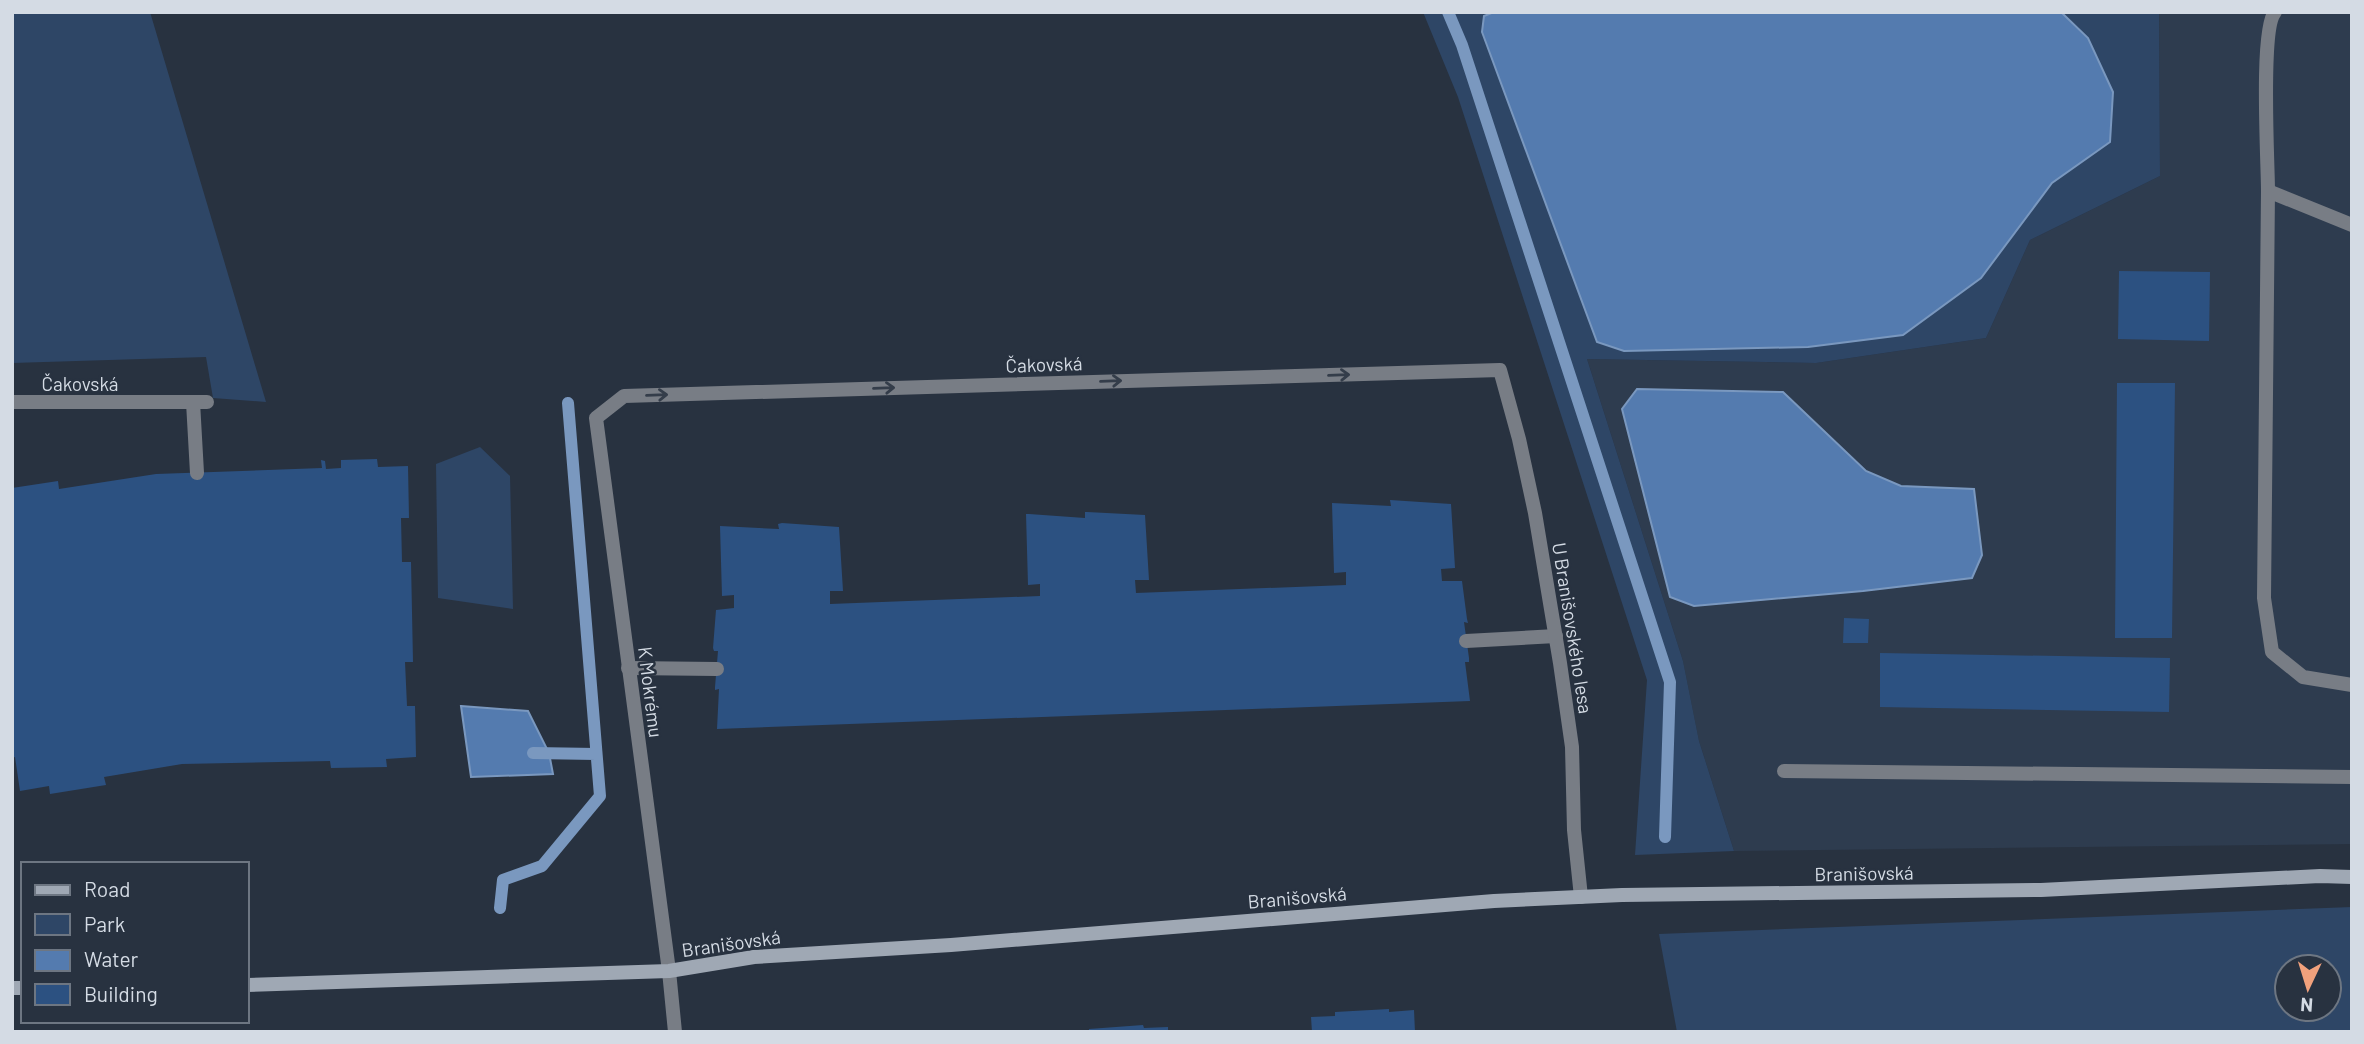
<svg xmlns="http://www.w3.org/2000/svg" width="2364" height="1044" viewBox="0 0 2364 1044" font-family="Barlow,sans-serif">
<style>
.built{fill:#2e3c4f}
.green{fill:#2e4666;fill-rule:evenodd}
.water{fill:#547baf;stroke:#7a98bf;stroke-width:2}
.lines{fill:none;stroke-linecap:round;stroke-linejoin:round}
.stream{stroke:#7a98bf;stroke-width:12}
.building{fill:#2c5181}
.lane{stroke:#787d85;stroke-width:14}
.street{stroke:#787d85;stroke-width:14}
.secondary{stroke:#9fa8b4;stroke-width:14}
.oneway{stroke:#343d4a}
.labels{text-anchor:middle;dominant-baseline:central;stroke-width:5;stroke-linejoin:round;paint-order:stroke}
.street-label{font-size:19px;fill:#d4dbe4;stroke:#283240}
</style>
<rect width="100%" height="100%" fill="#283240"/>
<path class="built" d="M2159 12H2352V844L1734 851 1699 741 1683 661 1587 359 1816 363 1986 338 2030 240 2160 176Z"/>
<path class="green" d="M12 12H150L266 402 213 398 206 357 12 363Z
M1423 12H1494L1484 16 1624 351 1808 347 1903 335 1981 278 2052 183 2110 142 2088 38 2061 12H2159L2160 176 2030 240 1986 338 1816 363 1587 359 1683 661 1699 741 1734 851 1635 855 1647 680 1458 97Z
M480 447 510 476 513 609 438 598 436 464Z
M2352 907V1032H1677L1659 934ZM2329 967V1009H2287V967Z"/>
<path class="water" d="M1494 12H2061L2088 38 2113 92 2110 142 2052 183 1981 278 1903 335 1808 347 1624 351 1597 342 1482 32 1484 16Z
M1637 389 1783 392 1866 471 1901 486 1974 489 1982 555 1972 578 1863 591 1694 606 1670 597 1622 409Z
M461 706 528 711 549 753 553 774 471 777Z"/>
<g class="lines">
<path class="stream" d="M1448 12 1462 45 1670 682 1665 837
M533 753 596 754
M500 908 503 880 542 866 600 796 568 403"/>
</g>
<path class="building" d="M2119 271 2210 272 2209 341 2118 339Z
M2117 383H2175L2172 638H2115Z
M377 459 378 467 408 466 409 518H401L402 562H411L413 662H405L407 706H415L416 757 386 759 387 767 331 768 330 761 182 764 104 777 106 785 50 794 49 786 20 791 15 757 12 758V488L58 481 59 489 156 474 322 468 321 460 325 461 326 469 341 468V460Z
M1390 500 1451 504 1455 568 1441 569 1442 581H1462L1467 619 1468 623 1464 622 1469 658V662H1465L1470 701 717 729 719 689 715 690V687L718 651H714L713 648 716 610 734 608V595L722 596 720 526 779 529 778 524 782 523 839 527 843 591H830V604L1040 596V584L1028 585 1026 514H1029L1085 518V512H1087L1145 515 1149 580H1135L1136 593 1346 585V572L1334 573 1332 503 1391 506Z
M1844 618 1869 619 1868 643H1843Z
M1880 653 2170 658 2169 712 1880 707Z
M1389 1009V1012L1414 1010 1415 1032H1312L1311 1017 1335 1016V1012Z
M1143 1025 1144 1028 1168 1027V1032H1089V1029Z"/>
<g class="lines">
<path class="lane" d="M2275 12C2260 29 2268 162 2268 191L2352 225
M2268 191 2264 598 2272 652 2303 677 2352 685
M193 402 197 473
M1466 641 1556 636
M628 668 717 669
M1784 771 2352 777"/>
<path class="street" d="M12 402H207
M675 1032 669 971 596 418 624 396 1500 370 1519 439 1535 513 1560 663 1572 747 1574 830 1581 897"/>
<path class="secondary" d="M247 985 669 971 754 957 951 945 1494 901 1622 895 2041 890 2320 876 2352 877
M12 988H23"/>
</g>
<defs><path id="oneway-shaft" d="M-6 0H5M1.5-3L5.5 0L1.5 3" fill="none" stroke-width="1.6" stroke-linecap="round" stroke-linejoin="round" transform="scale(1.75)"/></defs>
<g class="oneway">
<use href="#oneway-shaft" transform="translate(1339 375) rotate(-2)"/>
<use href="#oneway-shaft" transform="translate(1111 381) rotate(-2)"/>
<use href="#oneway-shaft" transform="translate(884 388) rotate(-2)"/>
<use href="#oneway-shaft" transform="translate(657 395) rotate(-2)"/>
</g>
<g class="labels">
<g class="street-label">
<text transform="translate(1044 364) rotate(-2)">Čakovská</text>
<text x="80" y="383">Čakovská</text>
<text transform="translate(1573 628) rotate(81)">U Branišovského lesa</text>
<text transform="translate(651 692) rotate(83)">K Mokrému</text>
<text transform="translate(1864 873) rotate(-1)">Branišovská</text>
<text transform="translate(1297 897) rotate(-5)">Branišovská</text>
<text transform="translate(731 943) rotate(-8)">Branišovská</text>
</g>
</g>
<rect width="2364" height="1044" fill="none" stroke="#d4dbe4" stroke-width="28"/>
<rect x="21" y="862" width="228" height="161" fill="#283240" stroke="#6d7682" stroke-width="2"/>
<rect x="35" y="885" width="35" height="10" fill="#9fa8b4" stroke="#6d7682" stroke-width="2"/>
<text x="84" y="897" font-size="21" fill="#d4dbe4">Road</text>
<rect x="35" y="914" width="35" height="21" fill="#2e4666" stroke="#6d7682" stroke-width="2"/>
<text x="84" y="932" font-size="21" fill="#d4dbe4">Park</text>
<rect x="35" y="950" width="35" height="21" fill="#547baf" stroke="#6d7682" stroke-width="2"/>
<text x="84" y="967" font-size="21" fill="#d4dbe4">Water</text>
<rect x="35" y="984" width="35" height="21" fill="#2c5181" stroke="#6d7682" stroke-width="2"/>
<text x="84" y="1002" font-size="21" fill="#d4dbe4">Building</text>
<g transform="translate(2308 988) rotate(184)"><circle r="33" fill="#283240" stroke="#6d7682" stroke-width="2"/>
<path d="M0-5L12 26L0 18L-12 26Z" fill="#f1a17c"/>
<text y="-10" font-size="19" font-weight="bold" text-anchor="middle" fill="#d4dbe4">N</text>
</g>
</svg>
